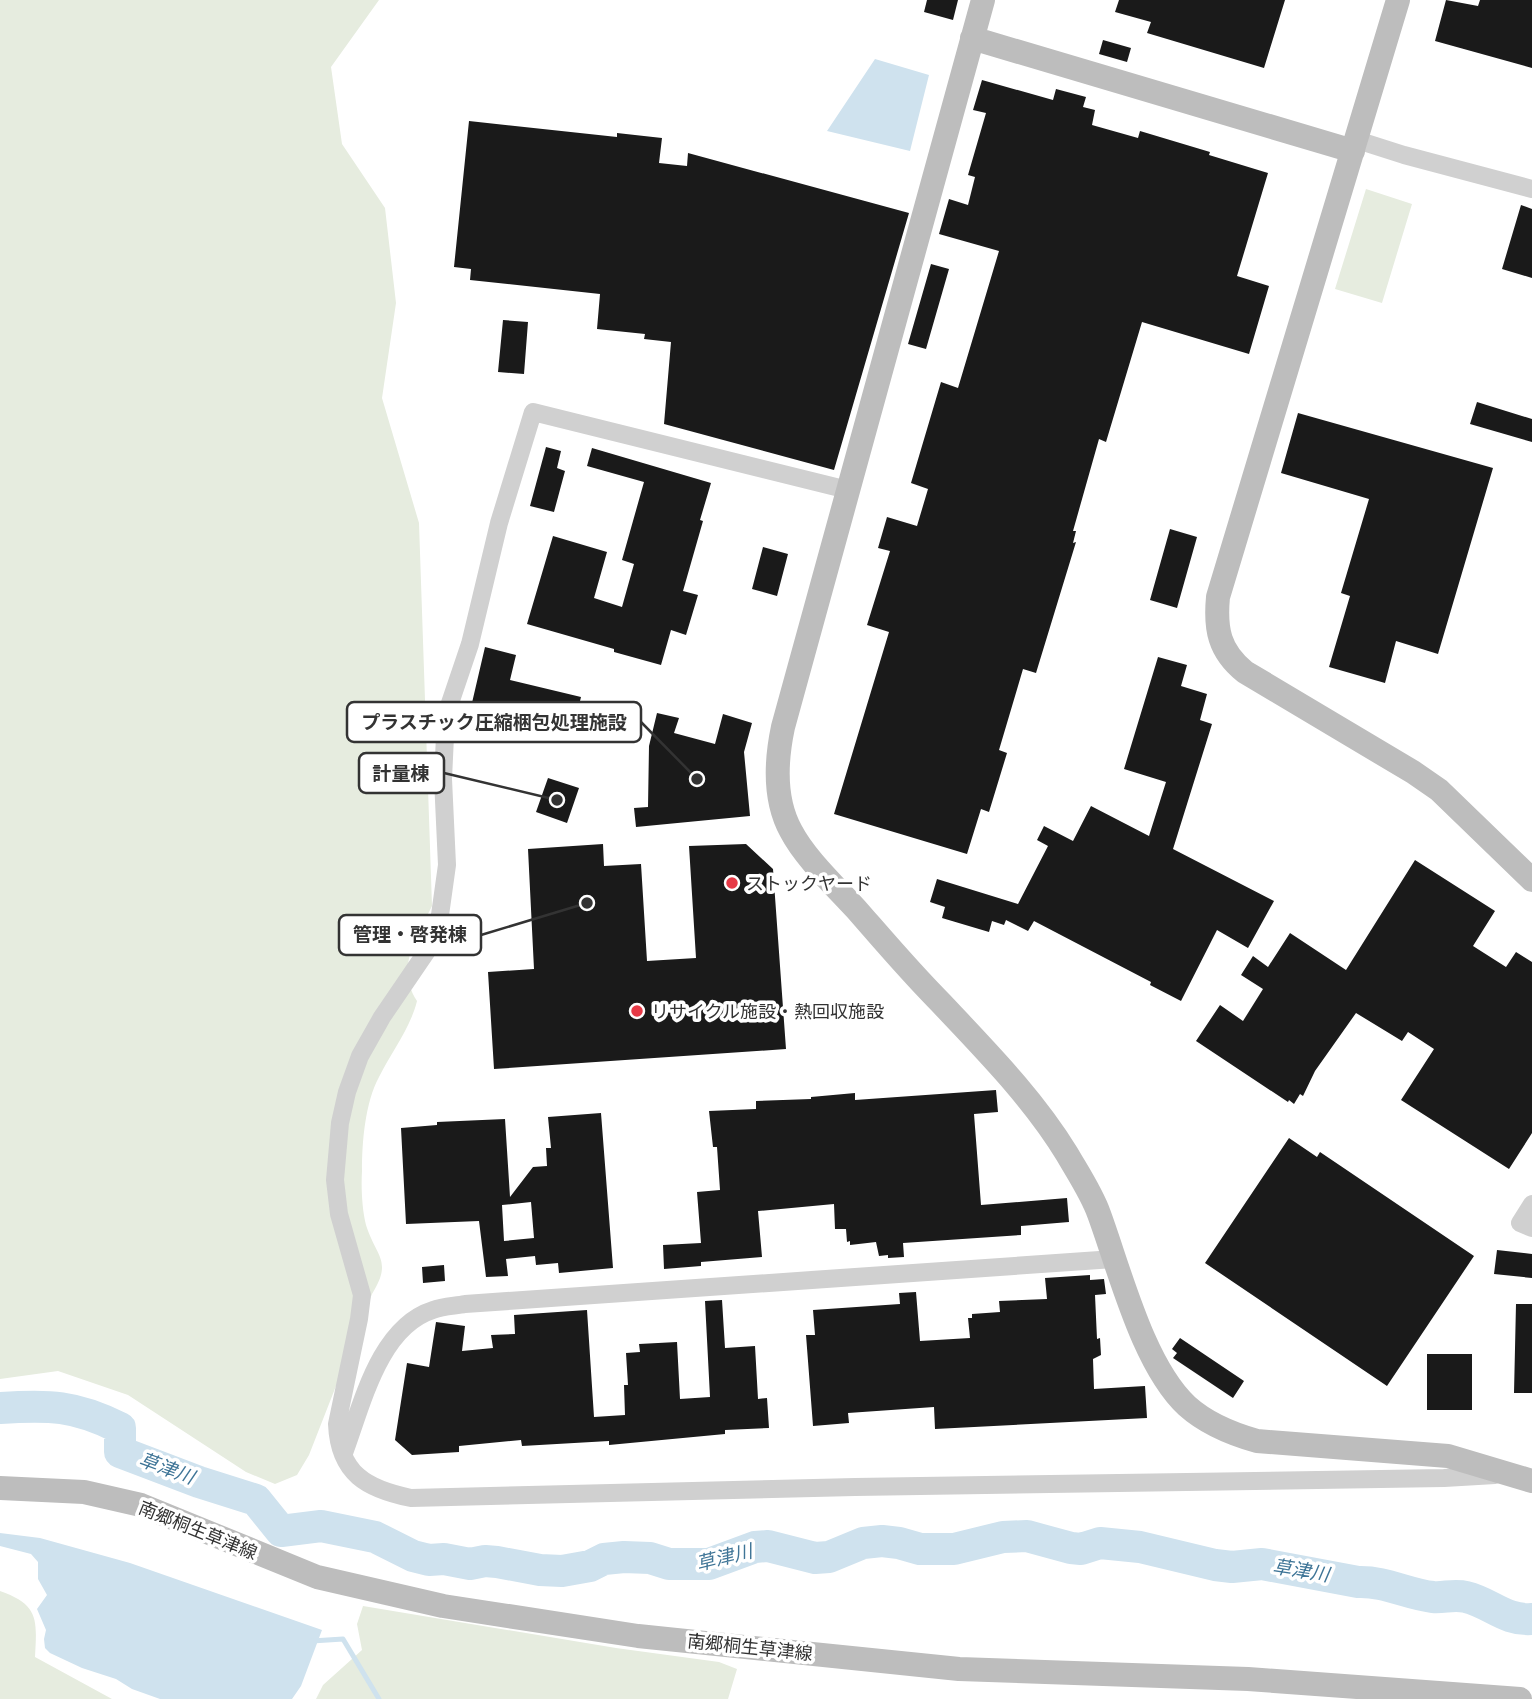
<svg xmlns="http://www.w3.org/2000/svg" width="1532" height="1699" viewBox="0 0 1532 1699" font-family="'Public Sans','Noto Sans JP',sans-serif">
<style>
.green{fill:#e6ecdf}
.water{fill:#cfe2ee}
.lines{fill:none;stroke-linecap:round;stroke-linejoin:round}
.stream{stroke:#cfe2ee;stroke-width:5}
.river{stroke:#cfe2ee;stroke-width:32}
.building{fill:#1a1a1a;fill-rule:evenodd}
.street{stroke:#d0d0d0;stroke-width:18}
.secondary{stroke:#bdbdbd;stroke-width:24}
.poi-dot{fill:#e63946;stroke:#fff;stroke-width:2.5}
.labels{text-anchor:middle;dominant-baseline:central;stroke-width:7;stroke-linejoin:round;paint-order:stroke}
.poi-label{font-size:18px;fill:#333;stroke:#fff;text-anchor:start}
.street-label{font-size:18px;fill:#333;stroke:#fff}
.water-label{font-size:19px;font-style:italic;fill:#3f7597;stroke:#fff}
.leader{fill:none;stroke:#333;stroke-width:2.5}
.callout-dot{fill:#333;stroke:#fff;stroke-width:2.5}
.callout{fill:#fff;stroke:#333;stroke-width:2.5}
.callout-label{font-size:19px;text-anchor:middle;font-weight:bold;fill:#333}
</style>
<rect width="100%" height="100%" fill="#fff"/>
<path class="green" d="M0 0H379L331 67 342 144 385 208 396 303 382 398 419 523 432 906C417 936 395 968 417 1001 410 1029 392 1051 379 1077 365 1103 362 1142 362 1171 361 1187 362 1209 366 1225 376 1257 393 1260 372 1294L309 1455 297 1475 275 1484 246 1472 128 1395 58 1371 0 1379Z
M1366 189 1412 204 1382 303 1335 289Z
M0 1591C39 1605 37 1619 35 1657L112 1699H0Z
M363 1606 616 1648 719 1662 737 1669 728 1699H316L323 1685 362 1650 357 1624Z"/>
<path class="water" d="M875 59 929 75 910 151 827 131Z
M0 1533 40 1538 130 1563 322 1630 301 1686 292 1699H160L132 1689 116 1679 82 1668 50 1653 45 1648 44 1639 46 1630 37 1609 47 1595 38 1579V1562L31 1554 0 1546Z"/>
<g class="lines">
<path class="stream" d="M312 1641 343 1639 379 1699"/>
<path class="river" d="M0 1408C49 1405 75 1405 120 1428V1452L199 1482 256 1500 281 1531 321 1526 375 1537 413 1556 429 1560 444 1559 470 1564 485 1561 497 1562 540 1570 562 1571 590 1566 604 1559 624 1557 650 1558 669 1564H709L755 1547 768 1546 815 1558 829 1557 863 1543 882 1541 899 1543 920 1549H954L1003 1537 1027 1536 1071 1548 1081 1549 1100 1543 1140 1547 1215 1565 1232 1567 1262 1564 1358 1582C1385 1581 1407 1594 1433 1597 1444 1598 1454 1594 1466 1597 1491 1603 1505 1621 1532 1619"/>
</g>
<path class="building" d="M927 0H958L953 20 924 12Z
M1119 0H1285L1264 68 1147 33 1151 22 1115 12Z
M1446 0 1478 6 1480 0H1532V68L1435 41Z
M1103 40 1131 48 1127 62 1099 54Z
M982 80 1053 100 1056 89 1086 97 1083 107 1095 110 1092 125 1138 138 1140 131 1210 152 1209 155 1268 173 1237 276 1269 286 1249 354 1142 322 1106 442 1099 439 1073 531H1076L1073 543 1076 542 1036 673 1023 669 999 750 1007 753 989 812 981 809 967 854 834 814 889 632 867 625 890 551 878 548 887 517 917 526 928 489 911 483 941 382 958 388 999 251 939 234 949 199 968 205 975 177 968 175 986 113 973 110Z
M469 121 617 137V133L662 138 659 163 687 166 688 153 909 213 834 470 664 424 671 342 644 339 645 334 597 329 600 294 470 280 471 269 454 267Z
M1521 205 1532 209V278L1502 269Z
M931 264 949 269 926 349 908 344Z
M503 320 528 322 524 374 498 372Z
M1477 402 1532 419V442L1470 424Z
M1298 413 1493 468 1438 654 1396 641 1385 683 1329 667 1350 596 1341 593 1369 499 1281 473Z
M546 447 561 451 557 468 565 471 554 512 530 506Z
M592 448 711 483 700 520 703 521 683 591 698 595 686 635 671 630 661 665 614 652V649L527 624 553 536 607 552 594 598 622 607 634 564 622 560 644 482 587 466Z
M1170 529 1197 537 1177 608 1150 600Z
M763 547 788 554 777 596 752 589Z
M485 647 516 655 510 680 581 697 570 742 501 725 496 743 469 735 473 722 468 720Z
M1158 657 1187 665 1181 686 1207 694 1200 720 1212 724 1173 849 1274 901 1248 948 1217 930 1181 1001 1150 985 1151 982 1034 921 1028 931 1006 920 1004 925 992 921 989 932 942 918 945 907 930 902 937 879 1018 904 1048 846 1037 840 1044 826 1073 841 1091 806 1149 836 1166 782 1124 769Z
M657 713 679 718 674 733 715 744 723 714 752 723 744 752 750 816 636 827 634 808 648 807 649 746Z
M548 778 579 788 567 823 536 812Z
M603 844 604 866 641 864 647 961 696 958 689 846 746 844 773 869 786 1049 494 1069 488 972 534 969 528 849Z
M1415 860 1495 911 1473 946 1506 967 1516 952 1532 962V1133L1509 1169 1401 1100 1434 1049 1408 1032 1402 1041 1356 1013 1315 1071 1303 1096 1300 1094 1294 1104 1289 1100 1288 1102 1196 1041 1220 1005 1243 1021 1263 989 1241 975 1253 956 1268 967 1290 933 1346 970Z
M996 1090 998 1112 974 1114 981 1205 1067 1198 1069 1222 1021 1226V1235L903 1243 904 1257 888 1258V1255L879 1256 876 1242 850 1245V1241L847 1242 846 1229H835L834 1204 758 1211 762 1257 701 1262V1266L664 1269 663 1245 701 1243 697 1192 720 1190 717 1147H713L709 1111 756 1109V1101L811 1099V1097L855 1093V1100Z
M601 1113 613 1268 559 1273 558 1263 536 1265 535 1256 506 1259 508 1276 486 1277 479 1221 406 1224 401 1128 437 1125V1122L505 1119 510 1197 533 1167 547 1166 546 1148H551L548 1117ZM531 1202 534 1238 504 1241 502 1205Z
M1289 1138 1317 1157 1320 1152 1474 1256 1387 1386 1205 1263Z
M1497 1250 1532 1254V1278L1494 1274Z
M444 1265 445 1281 423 1283 422 1267Z
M1090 1275V1280L1104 1279 1106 1294 1095 1295 1097 1339 1100 1338 1101 1355 1093 1359 1094 1389 1145 1386 1147 1418 935 1429 934 1407 848 1413 849 1423 813 1426 806 1335H815L813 1310 900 1304 899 1293 916 1292 920 1341 970 1338 968 1318H972V1314L1000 1312 999 1301 1047 1299 1045 1278Z
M722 1300 725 1348 755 1346 758 1399 767 1398 769 1428 725 1430V1434L609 1445V1441L522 1446 521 1440 459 1446V1452L412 1455 395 1440 407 1363 429 1367 436 1322 465 1326 462 1351 493 1348 491 1335 515 1334 514 1315 587 1310 594 1417 625 1415 624 1385H628L626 1353 640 1352 639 1344 677 1342 680 1399 710 1397 705 1301Z
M1516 1304H1532V1393H1514Z
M1180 1338 1244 1381 1233 1398 1173 1358 1177 1353 1172 1349Z
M1427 1354H1472V1410H1427Z"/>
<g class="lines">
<path class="street" d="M1357 140 1404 155 1532 189
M848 490 533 412 499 523 470 644 446 715 443 779 447 865 440 915 427 951 382 1017 360 1056 347 1092 340 1123 335 1180 339 1214 362 1295 359 1319 337 1424C339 1474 367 1489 411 1498L855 1487 1444 1478 1495 1475
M1532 1204 1520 1223 1532 1228
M344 1453C362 1405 379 1327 433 1310 443 1306 455 1306 465 1304L1114 1259"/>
<path class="secondary" d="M983 0 783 727C776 760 774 800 791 831 805 858 835 886 856 909 884 941 911 973 941 1003 985 1050 1033 1098 1067 1154 1078 1173 1092 1194 1099 1214 1120 1271 1143 1365 1187 1406 1207 1424 1232 1434 1257 1441L1448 1456 1532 1481
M1398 0 1218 597C1215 629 1219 651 1245 672L1413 772 1439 790 1532 880
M972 38 1353 151
M0 1488 84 1492 141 1505 317 1577 443 1606 638 1636 959 1669 1248 1679 1520 1699"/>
</g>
<g class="poi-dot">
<circle cx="732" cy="883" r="7"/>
<circle cx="637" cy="1011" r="7"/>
</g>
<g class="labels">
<g class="poi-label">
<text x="746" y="883">ストックヤード</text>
<text x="651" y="1011">リサイクル施設・熱回収施設</text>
</g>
<g class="street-label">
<text transform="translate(198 1530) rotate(22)">南郷桐生草津線</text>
<text transform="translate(750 1647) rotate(6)">南郷桐生草津線</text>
</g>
<g class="water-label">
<text transform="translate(167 1468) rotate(20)">草津川</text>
<text transform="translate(724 1557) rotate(-14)">草津川</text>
<text transform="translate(1301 1570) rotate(9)">草津川</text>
</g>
</g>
<path class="leader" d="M697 779L641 722M557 800L444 773M587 903L481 935"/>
<g class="callout-dot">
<circle cx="697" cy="779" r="7"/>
<circle cx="557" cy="800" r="7"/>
<circle cx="587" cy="903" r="7"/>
</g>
<g class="callout">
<rect x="347" y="702" width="294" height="40" rx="7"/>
<rect x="359" y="753" width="85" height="40" rx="7"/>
<rect x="339" y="915" width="142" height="40" rx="7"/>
</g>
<g class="callout-label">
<text x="494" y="729">プラスチック圧縮梱包処理施設</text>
<text x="401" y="780">計量棟</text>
<text x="410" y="941">管理・啓発棟</text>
</g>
</svg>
